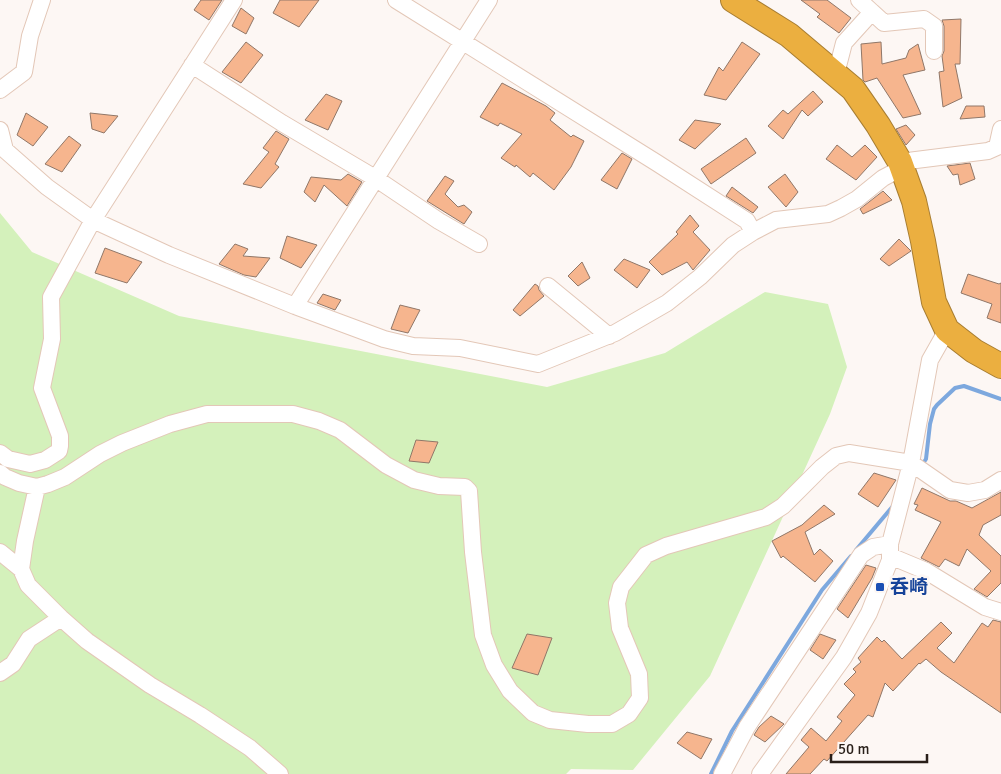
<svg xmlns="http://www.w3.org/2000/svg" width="1001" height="774" viewBox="0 0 1001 774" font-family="Signika,'Noto Sans JP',sans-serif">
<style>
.green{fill:#d4f1bb}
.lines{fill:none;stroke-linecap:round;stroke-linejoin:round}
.stream{stroke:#7da8de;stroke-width:4}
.building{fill:#f6b58e;stroke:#907768}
.minor-casing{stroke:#e3c7b7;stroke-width:18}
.highway-casing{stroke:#a77d32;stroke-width:26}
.minor{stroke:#fff;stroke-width:16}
.highway{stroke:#ebaf40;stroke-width:24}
.transit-dot{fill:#1a4fb4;stroke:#fdf7f4;stroke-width:2}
.labels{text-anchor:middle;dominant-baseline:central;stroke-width:5;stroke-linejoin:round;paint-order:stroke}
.transit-label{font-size:19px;font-weight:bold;fill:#164399;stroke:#fdf7f4;text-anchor:start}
</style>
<rect width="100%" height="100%" fill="#fdf7f4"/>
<path class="green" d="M0 213 32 252 179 316 547 387 665 353 765 292 828 304 847 367 830 414 710 676 633 770 571 769 566 774H0Z"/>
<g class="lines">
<path class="stream" d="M922 465 926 459 930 424 934 409 937 405 955 388 964 386 1001 399
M856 550 893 506
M711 774 732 731 822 590 851 556"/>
</g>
<path class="building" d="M201 0H222L209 20 194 10Z
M280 0H319L299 27 273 13Z
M801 0H827L851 18 839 33 817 17 820 14Z
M241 8 254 18 246 34 232 26Z
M961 19 960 64H955L962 98 943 107 939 72 944 71 942 56 944 51V26L942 20Z
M246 42 263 55 241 83 222 72Z
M742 42 760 54 726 100 704 95 719 67 723 71Z
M881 42 882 64 906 58 909 50 918 44 925 70 903 75 921 114 903 118 877 78 865 82 863 80 861 44Z
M502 83 546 106 555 113 550 120 571 137 573 135 584 141 571 167 554 190 533 173 530 177 516 165 515 167 501 158 522 134 500 123 498 126 480 117Z
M813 91 823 102 808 116 802 110 783 139 768 126 783 110 788 114Z
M326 94 342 101 328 130 305 120Z
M966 106H984L985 117 960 119Z
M26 113 48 127 33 146 17 135Z
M90 113 118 116 104 133 92 129Z
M695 120 721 124 695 149 679 140Z
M906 125 915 135 906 145 896 129Z
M276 131 289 139 275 164 279 167 261 188 243 184 269 152 263 148Z
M69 136 81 145 62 172 45 164Z
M746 138 756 153 711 184 701 169Z
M837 145 852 157 865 145 877 157 856 180 826 159Z
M622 153 632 159 617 189 601 180Z
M970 163 975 179 960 185 958 174 953 175 947 166Z
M348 174 362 182 347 206 324 185 315 202 304 192 311 177 341 180Z
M785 174 798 192 786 207 768 187Z
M445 176 454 181 445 194 458 207 464 205 472 212 464 224 427 201Z
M732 187 758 207 753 213 726 196Z
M883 191 892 200 863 214 860 209Z
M690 215 699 226 693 232 710 250 693 270 687 262 662 275 649 262 678 234 676 232Z
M287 236 317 245 301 268 280 258Z
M899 239 911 251 889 266 880 259Z
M235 244 248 249 243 256 270 258 256 277 244 275 219 264Z
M105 248 142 262 127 283 95 273Z
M624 259 650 270 637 288 614 270Z
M582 262 590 278 578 286 568 276Z
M968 274 999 284 1001 283V323L987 318 992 304 961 293Z
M535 284 538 286 539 290 544 296 520 316 513 310Z
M323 294 341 300 335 310 317 303Z
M400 305 420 310 408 333 391 329Z
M416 440 438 442 429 463 409 461Z
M874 473 896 480 878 507 858 494Z
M922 488 950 501H956L972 508 1001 492V515L983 525 979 535 1001 556V583L987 597 974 589 991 571 967 549 959 566 945 559 939 567 921 558 941 522 915 510 918 505 914 504Z
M824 505 835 514 805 532 814 555 820 549 833 561 815 582 783 556 781 558 772 541 802 525Z
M866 565 876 568 872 578 848 618 837 609Z
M993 620 1001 622V713L941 672 926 659 920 664 919 663 893 691 885 683 873 717 868 715 827 761 824 759 810 774H786L809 747 801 740 811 728 826 741 842 721 837 717 855 695 844 684 856 672 853 669 861 662 858 658 877 637 882 642 884 640 902 659 941 622 952 633 937 648 954 663 982 623 988 627Z
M527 634 552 638 538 675 512 668Z
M820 634 836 640 823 659 810 650Z
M771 716 784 724 765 742 754 735 759 727Z
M687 732 712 739 701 759 677 743Z"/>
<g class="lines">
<defs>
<path id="minor" d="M396 0 657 163 747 221 753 232
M872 12 884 23 924 19 934 26V51
M192 65 282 123 375 178 439 221 479 244
M836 74 844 43 872 12 859 0
M0 90 24 72 30 36 42 0
M0 130 5 150 47 187 93 220 169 255 295 306 384 339 413 346 460 348 538 364 615 333 667 303 700 277 733 245 753 232 776 220 828 214 841 208 857 199 883 178 902 168
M900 162 988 151 997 147 1001 129
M548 286 609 336
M295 306 489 0
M0 453 8 459 30 464 45 460 59 451 60 446V436L42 388 52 339 51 297 93 220 234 0
M0 473 5 477 19 483 37 487 48 484 65 477 100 454 122 443 170 424 207 414H293L319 421 340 430 386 465 414 480 439 486 465 487 469 491 473 552 483 635 494 665 510 691 533 713 550 720 588 724H612L629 714 640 698 639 674 620 628 617 603 621 587 646 555 666 546 766 517 783 506 822 467 836 456 849 453 911 463 950 490 968 493 985 490 1001 480
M37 487 25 541 21 569 28 585 61 618 87 641 150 685 200 715 250 748 280 774
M0 552 21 569
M890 556 926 571 985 607 1001 612
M0 673 13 664 29 639 61 618
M722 774 747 727 861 555 873 547 890 544
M760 774 844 657 869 613 890 560V544L911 463 930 360 947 330"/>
<path id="highway" d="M733 0 789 35 853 89 878 125 900 162 914 201 923 241 934 302 947 330 974 351 1001 366"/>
</defs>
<use href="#minor" class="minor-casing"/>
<use href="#highway" class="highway-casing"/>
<use href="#minor" class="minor"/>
<use href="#highway" class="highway"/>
</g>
<rect class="transit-dot" x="875" y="582" width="10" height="10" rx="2.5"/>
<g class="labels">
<g class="transit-label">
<text x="890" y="587">呑崎</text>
</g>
</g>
<path d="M831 754v8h96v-8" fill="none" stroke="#291f19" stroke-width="2.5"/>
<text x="838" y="754" font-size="15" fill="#291f19" stroke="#fdf7f4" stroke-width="4" paint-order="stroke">50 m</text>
</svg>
